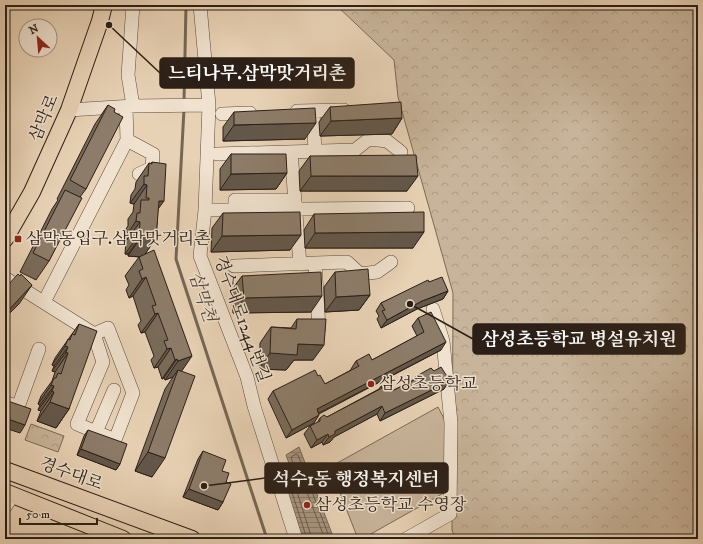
<svg xmlns="http://www.w3.org/2000/svg" width="703" height="544" viewBox="0 0 703 544" font-family="'IM FELL DW Pica','Noto Serif KR',serif">
<style>
.forest{fill:url(#forest-crowns);stroke:#7a6a58}
.pitch{fill:#c8b49a;stroke:#7a6a58}
.water{fill:url(#water-rules);stroke:#766655}
.lines{fill:none;stroke-linecap:round;stroke-linejoin:round}
.shore{stroke:#6a5a4b;stroke-width:1}
.stream{stroke:#766655;stroke-width:3}
.minor-casing{stroke:#5a4c3e;stroke-width:14}
.major-casing{stroke:#2b1f17;stroke-width:18}
.minor{stroke:#f0e2cf;stroke-width:13}
.major{stroke:#e8d2b5;stroke-width:16}
.wall{fill:#796b5a;stroke:#2b1f17}
.shaded-wall{fill:#63574a;stroke:#2b1f17}
.building{fill:#8d7c69;stroke:#2b1f17}
.poi-dot{fill:#8f2418;stroke:#f0e2cf;stroke-width:1.5}
.labels{text-anchor:middle;dominant-baseline:central;stroke-width:3;stroke-linejoin:round;paint-order:stroke}
.street-label{font-size:17px;fill:#2b1f17;stroke:#f0e2cf}
.poi-label{font-size:17px;fill:#2b1f17;stroke:#f0e2cf;text-anchor:start}
.water-label{font-size:18px;font-style:italic;fill:#57483b;stroke:#f0e2cf}
.leader{fill:none;stroke:#2b1f17;stroke-width:1.5}
.callout-dot{fill:#2b1f17;stroke:#f0e2cf;stroke-width:1.5}
.callout{fill:#2b1f17;stroke:#2b1f17;stroke-width:1.5}
.callout-label{font-size:18px;text-anchor:middle;font-weight:bold;fill:#fff}
</style>
<defs>
<pattern id="forest-crowns" width="20" height="18" patternUnits="userSpaceOnUse"><rect width="20" height="18" fill="#c8b49a"/><path d="M2 6a3 3 0 1 1 6 0M12 15a3 3 0 1 1 6 0" fill="none" stroke="#ac9a84"/></pattern>
<pattern id="water-rules" width="6" height="5" patternUnits="userSpaceOnUse"><rect width="6" height="5" fill="#a8957f"/><path d="M0 2.5h6" fill="none" stroke="#897967"/></pattern>
</defs>
<rect width="100%" height="100%" fill="#e8d2b5"/>
<filter id="stains"><feTurbulence type="fractalNoise" baseFrequency=".005" numOctaves="4"/><feColorMatrix values="0 0 0 0 .2 0 0 0 0 .09 0 0 0 0 .02 0 0 0 .5 -.17"/></filter>
<radialGradient id="worn" r=".72"><stop offset=".6" stop-color="#630" stop-opacity="0"/><stop offset="1" stop-color="#630" stop-opacity=".3"/></radialGradient>
<path class="forest" d="M336 5H698V539L455 538 452 530 453 293 398 97 394 60Z
M31 424 64 436 58 452 25 440Z"/>
<path class="pitch" d="M438 407 450 430 449 490 362 539H358L330 467Z"/>
<path class="water" d="M299 447 334 539H303L280 470 290 466 286 455Z"/>
<g class="lines">
<path class="shore" d="M307 539 286 474 293 468V464L291 457 296 454 298 455 330 539
M312 539 292 476 297 471 299 472 325 539"/>
<path class="stream" d="M184 101 186 5
M184 109 176 259 267 539"/>
<defs>
<path id="minor" d="M133 5 128 75 133 106
M200 5 209 105 205 210 200 256 247 377 254 406 296 539
M69 110 133 106 209 105
M297 111 344 110
M313 111 315 152
M222 114 250 113
M127 140 153 154 152 168 139 174
M291 152 300 264
M217 154 355 150 369 139 387 141 401 152
M235 209V200H286L285 209
M205 210 408 208
M315 263 347 262 360 274 377 272 391 262
M234 266 315 263 319 329H312
M5 278 94 334 103 362 77 424 115 440 133 393 108 328 94 334
M44 302 127 140 126 107
M5 402 18 407 39 349
M96 432 114 390
M5 507 13 495
M406 539 450 514 451 423 443 341 433 309"/>
<path id="major" d="M5 239 32 192 69 110 100 21 104 5
M5 470 192 539
M5 492 123 539"/>
</defs>
<use href="#minor" class="minor-casing"/>
<use href="#major" class="major-casing"/>
<use href="#minor" class="minor"/>
<use href="#major" class="major"/>
</g>
<path class="wall" d="M108 105 114 112 86 189 80 197 49 261 36 280 20 272 52 209 58 200 57 199 95 124Z
M330 107 402 118 392 134 320 136 319 122Z
M234 112 305 139 223 141V127Z
M231 154 287 173 276 189 220 190V169Z
M310 156 407 191H300L299 171Z
M152 162 158 208 156 238 145 254 181 371 152 477 135 471 165 389 173 377 165 380 164 378 162 379 158 367 154 368 151 360 154 356 145 332 141 333 138 325 141 321 133 296 129 298 126 290 129 285 125 276 139 257 128 256V254H125L126 241 123 240 124 232 128 226V219L133 212 134 204 130 203 131 195 135 189 136 182 149 163 151 164Z
M223 213 290 250 211 252 212 228Z
M314 214 413 248H305L304 230Z
M335 272 370 295 359 310 325 312 324 287Z
M242 276 311 312 233 313 231 291Z
M429 282 448 291 443 299 417 309 381 328 377 319 379 316 376 311 381 303Z
M418 318 441 350 319 414 314 423 286 438 268 399 273 391 318 376 325 384 351 370V369L356 361 372 360 417 336 412 326Z
M297 319 313 360H294L286 370 259 369 260 343 271 327 291 328Z
M79 324 69 409 56 428 37 421 41 411 38 410 40 405 38 404 41 396 52 381 55 372 52 371 54 366 52 365 55 358Z
M415 377 444 389 380 421 377 414 334 437 330 442 323 445 322 442 311 448 304 434 310 426 317 423 320 418 327 417 379 389 381 386 392 391 412 381Z
M88 430 120 464 116 470 77 455 84 436Z
M203 451 222 471 226 482 223 502 218 510 183 497 198 459Z"/>
<path class="shaded-wall" d="M402 118 392 134 320 136 331 121Z
M316 123 305 139 223 141 234 125Z
M287 173 276 189 220 190 231 174Z
M311 176H418L407 191H300Z
M144 184 147 185 134 204 130 203Z
M159 201H164L150 220Z
M136 221 140 222 126 241 123 240Z
M424 232 413 248H305L315 233Z
M139 235H142L128 254H125Z
M301 235 290 250 211 252 222 236Z
M141 237 156 238 143 257 128 256Z
M146 277 133 296 129 298 142 279Z
M32 285 19 304 5 318V314Z
M448 291 443 299 417 309 381 328 387 320 422 301Z
M370 295 359 310 325 312 336 297Z
M322 296 311 312 233 313 244 298Z
M158 313 145 332 141 333 155 314Z
M446 342 441 350 311 417 317 409Z
M298 344 324 345 313 360H294L286 370 259 369 270 353Z
M65 346 68 347 54 366 52 365Z
M171 348 158 367 154 368 167 349Z
M66 352 68 353 55 372 52 371Z
M192 356 179 375 178 370 173 377 165 380 178 361Z
M177 359 164 378 162 379 175 360Z
M450 381 444 389 380 421 385 413Z
M51 385 54 386 40 405 38 404Z
M52 391 54 392 41 411 38 410Z
M50 402 69 409 56 428 37 421Z
M382 406 377 414 334 437 330 442 323 445 329 437 335 431Z
M319 415 314 423 286 438 292 430Z
M5 418 25 425 20 433 5 428Z
M328 434 322 442 311 448 317 440Z
M81 449 120 464 116 470 77 455Z
M148 452 165 458 152 477 135 471Z
M189 489 223 502 218 510 183 497Z"/>
<path class="building" d="M401 102 402 118 331 121 330 107Z
M108 105 115 109 114 112 123 117 86 189 70 180Z
M315 108 316 123 234 125V112Z
M231 154H286L287 173 231 174Z
M416 155 418 176H311L310 156Z
M152 162 166 164 164 201H159L156 238 141 237 142 235H139L140 222 136 221 137 213H140L141 200H149V198H146L147 185 144 184V176H148L149 163 152 164Z
M65 190 82 198 49 261 33 253Z
M300 212 301 235 222 236 223 213Z
M424 212V232L315 233 314 214Z
M154 250 192 356 178 361 177 359 175 360 171 348 167 349 164 341 168 340 158 313 155 314 152 306 156 305 146 277 142 279 139 271 143 269 139 257Z
M368 269 370 295 336 297 335 272Z
M321 272 322 296 244 298 242 276Z
M18 274 20 276 21 274 32 285 5 314V282L6 281 9 284Z
M442 277 448 291 422 301 387 320 382 311 385 310 381 303 428 280 429 282Z
M431 312 446 342 317 409 319 415 292 430 273 391 315 370 318 376 320 375 325 384 359 366 356 361 369 354 372 360 424 332 418 318Z
M297 319H326L324 345 298 344 297 355 270 353 271 327 296 329Z
M79 324 97 331 69 409 50 402 54 392 52 391 54 386 51 385 54 378H56L58 373 61 374 68 353 66 352 68 347 65 346 68 339 70 340 72 334 75 335Z
M441 367 450 381 385 413 382 406 335 431V434L329 437 328 434 317 440 310 426 320 421V418L324 415 327 417 382 388 381 386 386 384 389 385 392 391 416 379 415 377 431 368 434 371Z
M178 370 195 376 165 458 148 452Z
M5 400 31 409 25 425 5 418Z
M88 430 127 444 120 464 81 449Z
M203 451 226 460 222 471 229 473 226 482 231 484 223 502 189 489Z"/>
<g class="poi-dot">
<rect x="14" y="235" width="8" height="8" rx="2"/>
<circle cx="371" cy="384" r="4"/>
<circle cx="307" cy="505" r="4"/>
</g>
<g class="labels">
<g class="street-label">
<text transform="translate(44 118) rotate(-67)">삼막로</text>
<text transform="translate(242 319) rotate(70)">경수대로1244번길</text>
<text transform="translate(71 474) rotate(20)">경수대로</text>
</g>
<g class="poi-label">
<text x="26" y="239">삼막동입구.삼막맛거리촌</text>
<text x="379" y="384">삼성초등학교</text>
<text x="315" y="505">삼성초등학교 수영장</text>
</g>
<g class="water-label">
<text transform="translate(202 297) rotate(72)">삼막천</text>
</g>
</g>
<path class="leader" d="M109 25L160 73M410 304L473 339M204 486L265 478"/>
<g class="callout-dot">
<circle cx="109" cy="25" r="4"/>
<circle cx="410" cy="304" r="4"/>
<circle cx="204" cy="486" r="4"/>
</g>
<g class="callout">
<rect x="160" y="58" width="194" height="30" rx="4"/>
<rect x="473" y="324" width="212" height="30" rx="4"/>
<rect x="265" y="463" width="183" height="30" rx="4"/>
</g>
<g class="callout-label">
<text x="257" y="79">느티나무.삼막맛거리촌</text>
<text x="579" y="345">삼성초등학교 병설유치원</text>
<text x="356" y="485">석수1동 행정복지센터</text>
</g>
<rect width="703" height="544" fill="none" stroke="#e8d2b5" stroke-width="20"/>
<rect x="6" y="6" width="691" height="532" fill="none" stroke="#2b1f17" stroke-width="2"/>
<rect x="10" y="10" width="683" height="524" fill="none" stroke="#2b1f17"/>
<g transform="translate(38 38) rotate(334)"><circle r="19" fill="#f0e2cf" stroke="#a19485"/>
<path d="M0-3L7 15L0 10L-7 15Z" fill="#8f2418"/>
<text y="-6" font-size="11" font-weight="bold" text-anchor="middle" fill="#2b1f17">N</text>
</g>
<path d="M20 518v6h77v-6" fill="none" stroke="#2b1f17" stroke-width="2"/>
<text x="26" y="518" font-size="12" fill="#2b1f17" stroke="#f0e2cf" stroke-width="3" paint-order="stroke">50 m</text>
<rect width="100%" height="100%" filter="url(#stains)"/>
<rect width="100%" height="100%" fill="url(#worn)"/>
</svg>
